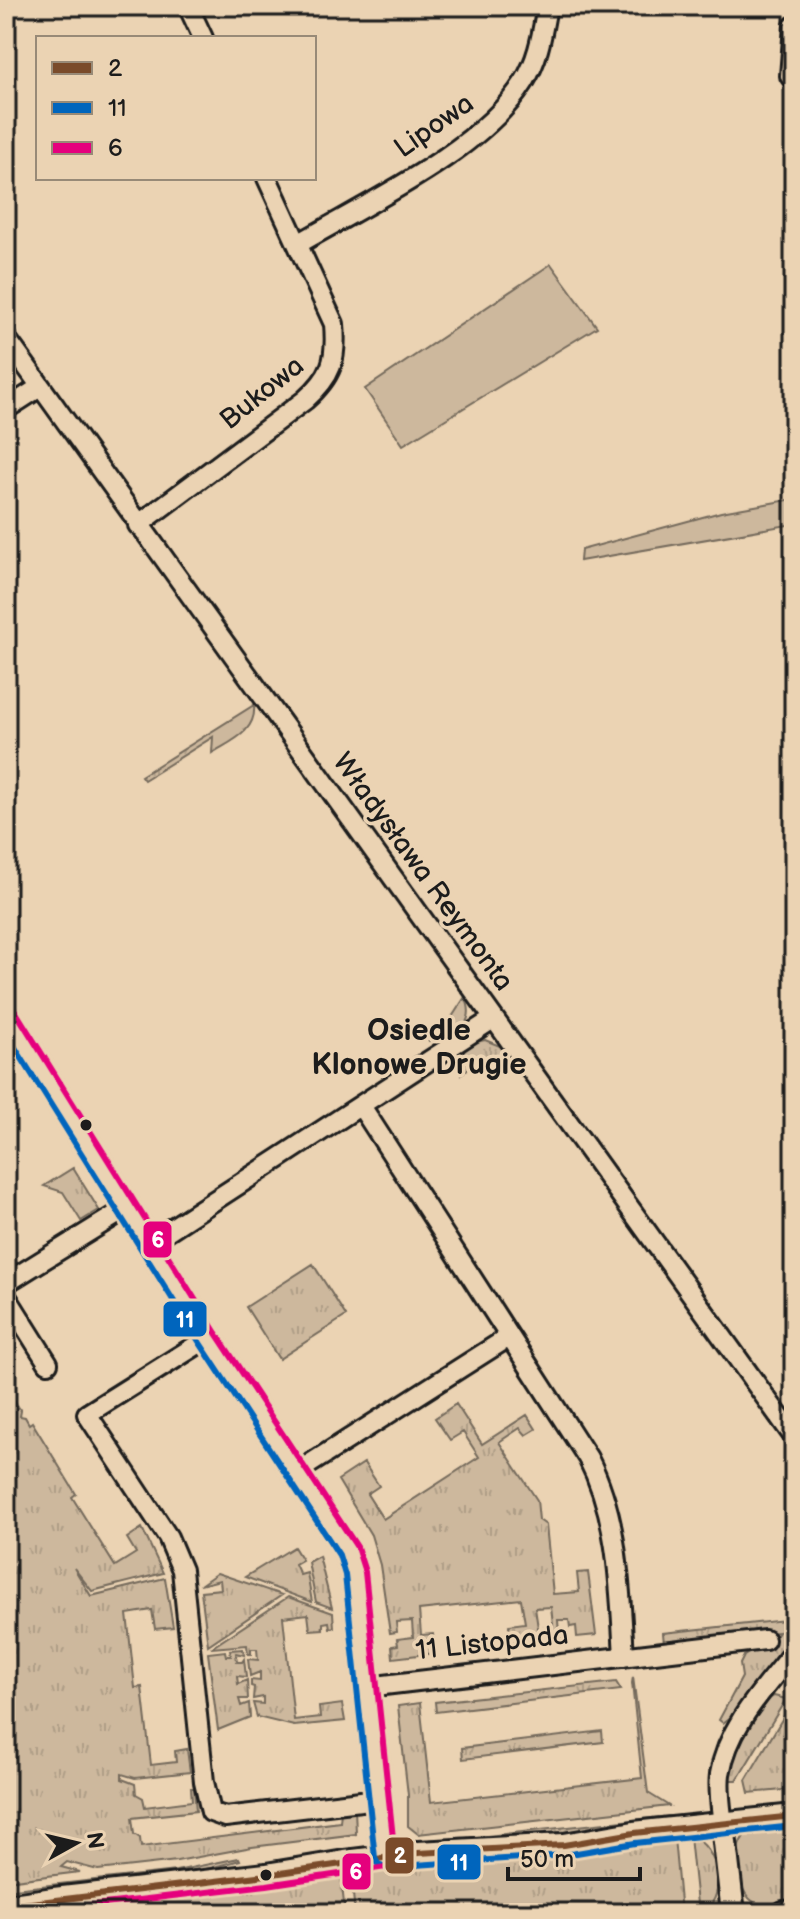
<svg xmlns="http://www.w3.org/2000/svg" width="800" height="1919" viewBox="0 0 800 1919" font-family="'Balsamiq Sans',sans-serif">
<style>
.grass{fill:url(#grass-tufts);stroke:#746a5c;stroke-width:2}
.garden{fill:#cdb89d;stroke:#746a5c;stroke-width:2}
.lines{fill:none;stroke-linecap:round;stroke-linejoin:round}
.minor-casing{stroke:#1c1c1c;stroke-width:24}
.tertiary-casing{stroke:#1c1c1c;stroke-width:28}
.minor{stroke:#ebd3b3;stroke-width:18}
.tertiary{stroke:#ebd3b3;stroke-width:22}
.bus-1-casing{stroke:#ebd3b3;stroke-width:12}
.bus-2-casing{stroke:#ebd3b3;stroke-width:12}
.bus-3-casing{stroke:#ebd3b3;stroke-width:12}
.bus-1{stroke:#7a4b2a;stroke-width:6}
.bus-2{stroke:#0065bd;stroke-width:6}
.bus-3{stroke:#e5007d;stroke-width:6}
.bus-dot{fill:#1c1c1c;stroke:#ebd3b3;stroke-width:3}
.labels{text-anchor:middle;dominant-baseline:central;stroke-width:7;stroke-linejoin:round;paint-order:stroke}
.street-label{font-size:28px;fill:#1c1c1c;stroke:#ebd3b3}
.neighbourhood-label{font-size:30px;font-weight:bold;fill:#1c1c1c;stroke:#ebd3b3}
.line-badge{stroke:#ebd3b3;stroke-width:3}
.badge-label{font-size:22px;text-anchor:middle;font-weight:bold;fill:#fff}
</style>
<defs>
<pattern id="grass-tufts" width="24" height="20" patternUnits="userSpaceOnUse" patternTransform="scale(2)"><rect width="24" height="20" fill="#cdb89d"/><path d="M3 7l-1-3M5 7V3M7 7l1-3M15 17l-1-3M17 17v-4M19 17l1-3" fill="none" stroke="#af9e87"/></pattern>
</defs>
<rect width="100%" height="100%" fill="#ebd3b3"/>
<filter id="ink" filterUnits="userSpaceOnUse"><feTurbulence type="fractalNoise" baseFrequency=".0125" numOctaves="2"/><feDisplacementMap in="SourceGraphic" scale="16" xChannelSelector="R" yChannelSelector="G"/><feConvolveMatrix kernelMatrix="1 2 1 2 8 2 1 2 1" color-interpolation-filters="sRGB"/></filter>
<g filter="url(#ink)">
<path class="grass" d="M254 705C257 732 231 741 212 753L213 737 144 780 141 776Z
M465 997C473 1013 468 1024 455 1036L443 1033 429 1041 425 1035 450 1020Z
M485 1040 500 1046 508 1056 503 1060 477 1058 476 1063 461 1074 458 1053 476 1042Z
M73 1168 99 1210 81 1221 63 1192 44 1186Z
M313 1264 346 1316 279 1359 246 1307Z
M6 1388 21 1411 20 1416 25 1417 29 1424 32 1422 76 1494 72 1497 115 1566 136 1553 127 1538 142 1528 163 1573 92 1591 74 1568 91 1596 165 1578 173 1627 155 1629 152 1610 127 1614 135 1688 142 1687 151 1765 176 1762 175 1751 187 1749 190 1772 135 1778 122 1774V1779L135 1784 136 1794 143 1798 145 1807 192 1801 191 1788H194L196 1811 132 1818 134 1834 140 1838 141 1847 340 1822 341 1812 355 1808 356 1834 252 1847 177 1861 98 1870 67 1862 61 1867 80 1872 6 1881Z
M456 1404 482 1444 527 1415 536 1429 526 1435 520 1428 499 1442 537 1500 539 1520 546 1525 553 1594 579 1592 577 1573 588 1572 596 1635 577 1637 576 1626 570 1627 569 1620H558L559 1635 562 1639 547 1641V1637L552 1636 551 1628 546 1626 553 1624 551 1607 535 1608 540 1641 511 1645V1643L516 1641 515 1636 510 1637 509 1625 525 1623 521 1599 419 1610 421 1635 433 1634 435 1653 393 1658 392 1646 398 1645 397 1639 413 1637 412 1621 396 1622 397 1632 390 1633 380 1565 371 1535 338 1480 364 1463 379 1486 367 1494 383 1519 479 1457 463 1432 450 1440 435 1418Z
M294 1547 302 1560 295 1564 300 1575 307 1573 312 1602 245 1577Z
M319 1556 332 1608 316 1602 308 1562Z
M217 1573 282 1595 208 1645 201 1591 221 1589 220 1580 200 1585Z
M288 1597 333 1613 334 1627 330 1628 329 1622 323 1623V1629L310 1630 308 1614 283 1617 294 1720 320 1717 319 1707 342 1704 345 1721 294 1726 257 1717 253 1703 263 1704V1697L253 1699 254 1687 251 1686V1680L260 1681V1672L250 1676 248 1659 258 1660 257 1649H251V1654H248L247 1645 211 1648Z
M794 1619V1637L732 1716 723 1723 719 1720 742 1677 740 1664 744 1656 752 1651 768 1648 778 1632 664 1644 663 1633Z
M243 1649 244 1655 236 1653 237 1662H242L244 1659 246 1677 237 1676 238 1684 247 1680 248 1699H239L241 1706 249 1703 250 1717 218 1730 208 1653 225 1651 226 1656H231L230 1650Z
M633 1677 648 1793 669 1806 418 1834 408 1826V1795L398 1706 420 1703 431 1802 642 1778 632 1683Z
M616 1682 621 1690 436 1712 435 1702Z
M774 1696 786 1699 737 1780H729C735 1747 749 1724 769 1699Z
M791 1704 794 1709V1727L786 1728 788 1740H794L788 1743 789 1756H794L790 1759 794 1789 749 1793 746 1780Z
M602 1731 603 1742 463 1759 462 1748Z
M669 1816 671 1820 435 1846 404 1845Z
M794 1825V1902C782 1903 768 1908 756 1903 736 1895 728 1842 750 1832 762 1826 781 1827 794 1825Z
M690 1837C720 1844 730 1904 698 1913Z
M674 1838 681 1913H355L351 1875Z
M239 1858 240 1860 192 1873 6 1895V1890L176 1871Z
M341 1876 345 1913H39L57 1907Z"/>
<path class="garden" d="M551 264 597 327 403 445 365 389Z
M794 499V524L580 561 581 550 721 512Z"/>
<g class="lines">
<defs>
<path id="minor" d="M188 6 203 38
M790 76 794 26
M298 244C368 203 482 150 524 82 539 58 542 33 547 6
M6 338 794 1437
M6 409 40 387
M138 525 305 400C332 376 337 360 334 324L267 178
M6 1014 208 1338 348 1551 355 1573 385 1857
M361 1106 588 1458C619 1518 620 1590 624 1657
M149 1243 493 1019
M6 1283 127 1208
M6 1296 48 1363
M208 1338 87 1414 168 1537 182 1570 204 1782 211 1812 225 1817 378 1799
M297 1472 509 1337
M367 1687 765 1640
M723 1825C721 1808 718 1790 720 1774 728 1725 765 1688 794 1651"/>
<path id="tertiary" d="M723 1825 733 1913
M6 1906 54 1899 266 1875 345 1862 418 1853 564 1845 634 1833 794 1816
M784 1913 794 1912"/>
</defs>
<use href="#minor" class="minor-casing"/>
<use href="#tertiary" class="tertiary-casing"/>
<use href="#minor" class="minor"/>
<use href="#tertiary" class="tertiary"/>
<defs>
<path id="bus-1" d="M6 1906 266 1875 418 1853 564 1845 634 1833 794 1816"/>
<path id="bus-2" d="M6 1033 200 1343 339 1555 345 1575 375 1858 378 1864 386 1867 565 1855 635 1843 794 1826"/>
<path id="bus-3" d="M14 1009 216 1333 357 1547 365 1572 395 1857 393 1863 386 1867 267 1885 27 1913"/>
</defs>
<use href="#bus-1" class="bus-1-casing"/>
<use href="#bus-2" class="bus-2-casing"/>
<use href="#bus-3" class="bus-3-casing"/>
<use href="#bus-1" class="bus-1"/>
<use href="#bus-2" class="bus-2"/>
<use href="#bus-3" class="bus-3"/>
</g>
</g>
<g class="bus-dot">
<circle cx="86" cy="1125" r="7"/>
<circle cx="266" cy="1875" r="7"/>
</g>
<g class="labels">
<g class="street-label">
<text transform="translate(434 126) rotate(-35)">Lipowa</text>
<text transform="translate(262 393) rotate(-39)">Bukowa</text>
<text transform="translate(423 872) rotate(54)">Władysława Reymonta</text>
<text transform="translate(492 1643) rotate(-6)">11 Listopada</text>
</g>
<g class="neighbourhood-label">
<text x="419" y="1031">Osiedle<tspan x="419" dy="34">Klonowe Drugie</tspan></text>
</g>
</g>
<g class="line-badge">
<rect x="142" y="1220" width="31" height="39" rx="8" fill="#e5007d"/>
<rect x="162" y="1300" width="46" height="38" rx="8" fill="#0065bd"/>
<rect x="384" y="1836" width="31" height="39" rx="8" fill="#7a4b2a"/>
<rect x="436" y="1843" width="46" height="38" rx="8" fill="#0065bd"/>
<rect x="341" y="1852" width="31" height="39" rx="8" fill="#e5007d"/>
</g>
<g class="badge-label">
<text x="158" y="1247">6</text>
<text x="185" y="1327">11</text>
<text x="400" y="1863">2</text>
<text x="459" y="1870">11</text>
<text x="356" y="1879">6</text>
</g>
<rect width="800" height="1919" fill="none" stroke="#ebd3b3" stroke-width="32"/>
<rect x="16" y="16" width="768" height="1887" fill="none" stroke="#1c1c1c" stroke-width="3" filter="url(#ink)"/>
<rect x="36" y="36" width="280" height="144" fill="#ebd3b3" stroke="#988a77" stroke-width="2"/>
<rect x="52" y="62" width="40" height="12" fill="#7a4b2a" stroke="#988a77" stroke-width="2"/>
<text x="108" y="76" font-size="24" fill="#1c1c1c">2</text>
<rect x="52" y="102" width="40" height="12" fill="#0065bd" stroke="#988a77" stroke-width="2"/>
<text x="108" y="116" font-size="24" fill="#1c1c1c">11</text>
<rect x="52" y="142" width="40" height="12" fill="#e5007d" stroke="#988a77" stroke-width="2"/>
<text x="108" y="156" font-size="24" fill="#1c1c1c">6</text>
<g transform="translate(76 1843) rotate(82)" stroke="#ebd3b3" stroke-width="6" paint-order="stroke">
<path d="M0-6L14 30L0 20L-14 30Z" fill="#1c1c1c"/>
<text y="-12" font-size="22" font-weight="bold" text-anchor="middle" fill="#1c1c1c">N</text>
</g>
<path d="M508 1867v12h132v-12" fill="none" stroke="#1c1c1c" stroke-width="4"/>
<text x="520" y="1867" font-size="24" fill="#1c1c1c" stroke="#ebd3b3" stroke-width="6" paint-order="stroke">50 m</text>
</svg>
